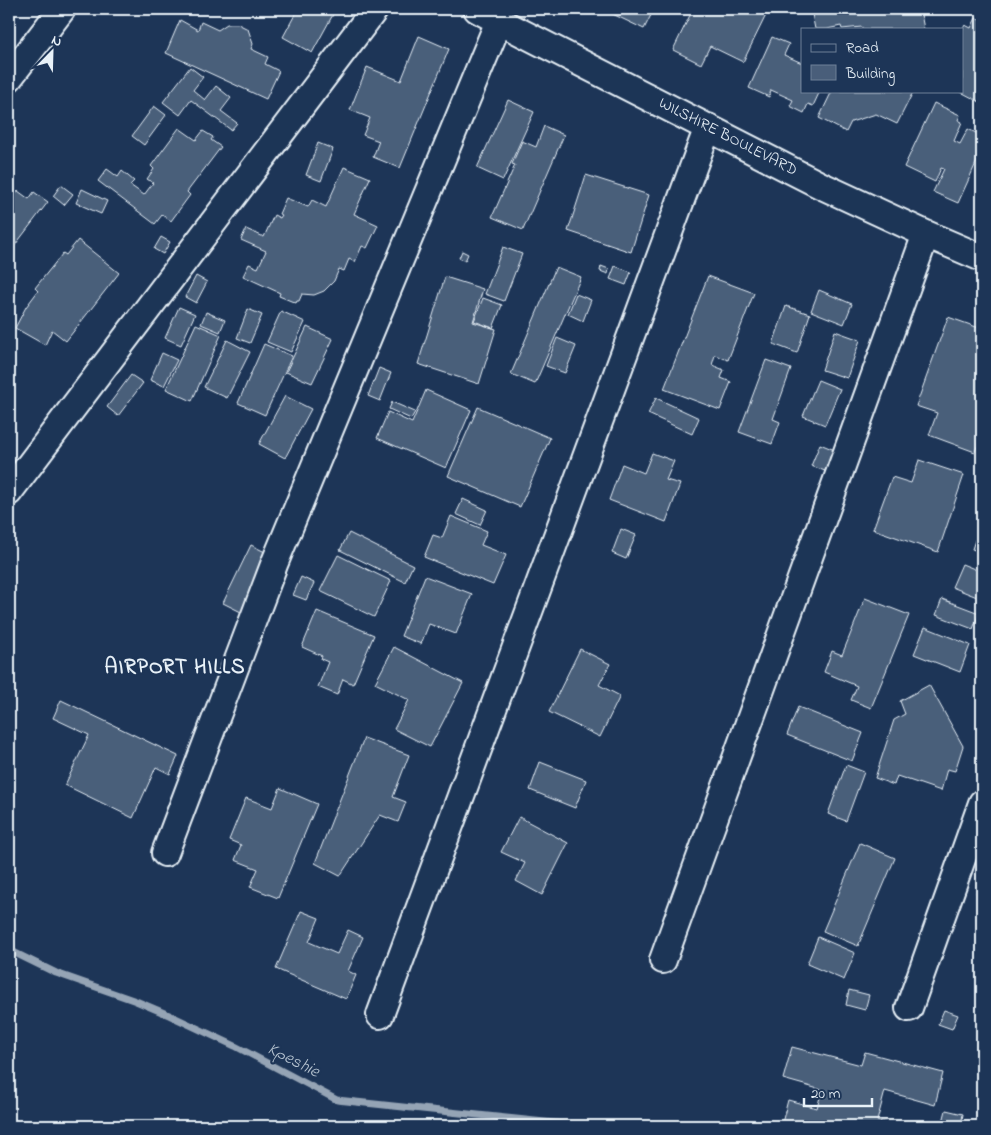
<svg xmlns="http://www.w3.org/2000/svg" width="991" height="1135" viewBox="0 0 991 1135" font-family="'Indie Flower',sans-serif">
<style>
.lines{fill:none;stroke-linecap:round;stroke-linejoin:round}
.stream{stroke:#95a4b5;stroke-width:7}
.building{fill:#495e7a;stroke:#e8f1f8}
.street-casing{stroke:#e8f1f8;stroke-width:30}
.street{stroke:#1d3557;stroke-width:26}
.labels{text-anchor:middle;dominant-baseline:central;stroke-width:4.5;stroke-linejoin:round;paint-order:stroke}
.street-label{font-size:16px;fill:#e8f1f8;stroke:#1d3557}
.water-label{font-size:18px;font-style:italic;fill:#b7c4d1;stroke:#1d3557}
.district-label{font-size:21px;font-weight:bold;letter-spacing:1px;fill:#e8f1f8;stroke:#1d3557}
</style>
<rect width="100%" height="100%" fill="#1d3557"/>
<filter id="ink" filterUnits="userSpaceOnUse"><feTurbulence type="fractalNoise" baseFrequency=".02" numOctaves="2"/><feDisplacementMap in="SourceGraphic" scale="10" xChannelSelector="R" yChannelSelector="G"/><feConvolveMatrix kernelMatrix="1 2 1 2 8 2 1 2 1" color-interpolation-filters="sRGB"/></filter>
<g filter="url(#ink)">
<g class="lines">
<path class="stream" d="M9 950 56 973 136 1001 169 1015 235 1046 337 1100 583 1126"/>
</g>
<path class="building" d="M298 9H336L312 53 283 37Z
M602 9H654L644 29Z
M693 9H769L743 62 710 46 701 64 673 50Z
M811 9H920L924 29H863L862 27 842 29 841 26 827 29H815Z
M976 18 982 21V103L959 91H962V30L965 25 971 28Z
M180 20 198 30 201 22 218 30 227 24H238L248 29 253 44 251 49 268 57 265 64 279 71 266 99 166 53Z
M419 36 449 49 400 168 373 157 379 141 363 135 370 118 350 110 367 67 401 81Z
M772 37 789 44 784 55 802 63V91H820L813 106 808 104 804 113 790 106 793 100 771 90 769 97 749 88Z
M190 67 203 77 193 90 205 100 216 86 231 98 221 111 237 123 231 130 191 100 180 115 163 102Z
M832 91H911L913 92 897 124 876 114 851 122 846 132 819 118Z
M508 100 534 112 503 180 477 168Z
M934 103 960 115 958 120 962 122 954 141 960 144 968 129 982 136V150L958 203 933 192 944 169 941 168 935 182 904 167Z
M154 106 166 115 144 145 132 136Z
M544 126 564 135 523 230 492 217 515 165 512 164 522 141 536 147Z
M179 128 196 140 203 131 213 137 211 140 221 147 187 192 190 195 171 221 162 215 155 224 98 181 107 169 118 177 122 171 134 181 130 185 144 195 153 183 147 179 154 169 151 166Z
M318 143 333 149 321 181 306 175Z
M344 167 370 178 354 214 378 225 367 248 362 246 355 262 349 259 344 271 339 269 334 281 324 291 314 295 302 294 299 301H297L296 303 279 296 280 293 243 276 249 264 258 268 266 251 241 240 246 229 264 237 274 215 280 218 282 215 279 214 286 198 308 207 312 200 326 207Z
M586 175 649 195 631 252 568 231Z
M61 185 73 194 64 205 53 196Z
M82 189 107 201 101 214 76 203Z
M18 191 29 199 34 192 48 202 9 253V225L15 217 9 212V203Z
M161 237 170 242 163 254 154 249Z
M78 240 119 273 66 341 52 330 45 345 15 328 26 307 38 291 35 288 63 253 66 255Z
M503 247 522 254 504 301 485 294Z
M462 251 468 254 465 261 459 258Z
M601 266 609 269 608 274 600 271Z
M615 266 631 272 626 285 610 279Z
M556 267 581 277 535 384 511 374Z
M196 276 207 282 196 303 185 297Z
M708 276 754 293 728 360 715 355 712 365 724 370 721 378 731 382 720 410 664 389Z
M445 277 483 289 473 322 496 329 479 384 418 364Z
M819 290 852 304 844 324 811 311Z
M576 294 591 300 583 321 568 314Z
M483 298 502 305 493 328 474 321Z
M786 306 810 314 797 353 773 344Z
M179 307 195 314 181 345 165 338Z
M248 309 262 315 250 343 237 338Z
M281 311 305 322 291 352 267 342Z
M206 312 225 320 220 332 201 324Z
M948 317 982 329V432L975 452 929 435 937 413 916 406Z
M196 324 221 335 192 401 166 389Z
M307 327 333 339 312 383 286 372Z
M835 331 860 340 847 378 822 370Z
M557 338 576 346 565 373 546 366Z
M227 340 250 352 227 398 204 387Z
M264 344 292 356 265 415 238 403Z
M162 353 177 360 164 386 150 380Z
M766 360 791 369 773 419 780 422 772 444 739 432Z
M379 368 391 373 380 401 368 396Z
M131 375 143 383 118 416 107 407Z
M818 380 840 389 825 425 803 416Z
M426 390 471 410 446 468 377 438 388 412 412 423Z
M285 396 311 409 285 458 259 444Z
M656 398 699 418 692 434 648 414Z
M392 402 415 412 411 419 389 409Z
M478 407 550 438 520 507 448 476Z
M820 444 837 451 828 472 811 466Z
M652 453 674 461 666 480 680 484 666 522 609 500 622 464 644 473Z
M919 460 964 475 938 552 873 529 892 477 911 483Z
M463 499 487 510 480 525 456 514Z
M451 516 487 531 481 545 506 555 493 585 424 557 433 535 442 538Z
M982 520V553L972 549Z
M621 529 636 535 626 559 612 553Z
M349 533 413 565 405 582 340 550Z
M251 545 271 555 243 613 223 603Z
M338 555 391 581 374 617 320 591Z
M962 564 982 572V599L952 587Z
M425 576 472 594 456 634 429 624 421 644 401 636Z
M301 577 314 583 306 600 293 595Z
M865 598 909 615 871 708 851 700 857 686 824 672 832 651 842 655Z
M942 599 979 613 973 629 936 615Z
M317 611 374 635 353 684 343 679 337 695 318 687 328 662 321 659 322 656 302 647Z
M925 627 970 645 960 672 914 654Z
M394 647 463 683 430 747 394 729 409 700 375 683Z
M580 649 610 664 599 685 620 696 600 737 549 712Z
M929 685 963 746 955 771 947 769 941 791 897 776 894 785 875 778 894 720 905 714 900 701Z
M61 700 178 756 170 774 156 767 133 818 65 785 89 735 53 718Z
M798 707 863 733 852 761 787 735Z
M364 738 409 755 393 797 406 802 398 822 380 815 340 876 315 863Z
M540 762 586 780 575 808 530 790Z
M846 765 864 772 846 821 828 814Z
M280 788 317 804 278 898 250 887 258 869 235 860 241 845 229 840 246 798 272 808Z
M519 817 568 843 542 895 516 881 525 863 501 852Z
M860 843 895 858 858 946 823 931Z
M982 874V895L976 893Z
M301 911 319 918 309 942 337 954 348 930 363 937 348 971 356 975 346 999 276 969Z
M818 937 855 953 844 980 807 964Z
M849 990 869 995 865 1010 846 1005Z
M944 1010 958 1015 952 1029 938 1024Z
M792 1047 861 1065 865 1052 943 1073 935 1105 885 1091 877 1121 890 1124V1126H793L782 1123 788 1100 817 1108 822 1090 783 1079Z
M946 1110 963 1114 961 1126H942Z"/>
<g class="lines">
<defs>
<path id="street" d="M477 9 499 21 820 185 926 234 982 258
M9 78 62 9
M9 492 375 9
M165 853 275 562 499 21
M663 960 926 234
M909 1008 982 803
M380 1015 708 127"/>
</defs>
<use href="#street" class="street-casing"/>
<use href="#street" class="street"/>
</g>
</g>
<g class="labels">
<g class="street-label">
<text transform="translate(728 137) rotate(27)">WILSHIRE BOULEVARD</text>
</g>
<g class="water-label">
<text transform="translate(293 1061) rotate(27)">Kpeshie</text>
</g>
<g class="district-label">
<text x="175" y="668">AIRPORT HILLS</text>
</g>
</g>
<rect width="991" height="1135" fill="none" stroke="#1d3557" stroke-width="30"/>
<rect x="15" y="15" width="961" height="1105" fill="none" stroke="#e8f1f8" stroke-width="2" filter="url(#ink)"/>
<rect x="801" y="28" width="162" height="65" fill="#1d3557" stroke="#6e8097"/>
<rect x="811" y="44" width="25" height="8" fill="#1d3557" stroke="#6e8097"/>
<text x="846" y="52" font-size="15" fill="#e8f1f8">Road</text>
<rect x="811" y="65" width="25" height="15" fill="#495e7a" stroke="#6e8097"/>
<text x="846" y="78" font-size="15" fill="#e8f1f8">Building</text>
<g transform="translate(52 52) rotate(23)" stroke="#1d3557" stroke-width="4" paint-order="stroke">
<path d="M0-4L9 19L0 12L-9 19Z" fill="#e8f1f8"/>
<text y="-8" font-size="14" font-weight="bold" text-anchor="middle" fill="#e8f1f8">N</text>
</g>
<path d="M804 1098v8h68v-8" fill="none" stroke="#e8f1f8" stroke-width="2.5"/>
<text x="811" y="1098" font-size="15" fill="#e8f1f8" stroke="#1d3557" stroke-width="4" paint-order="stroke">20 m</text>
</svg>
